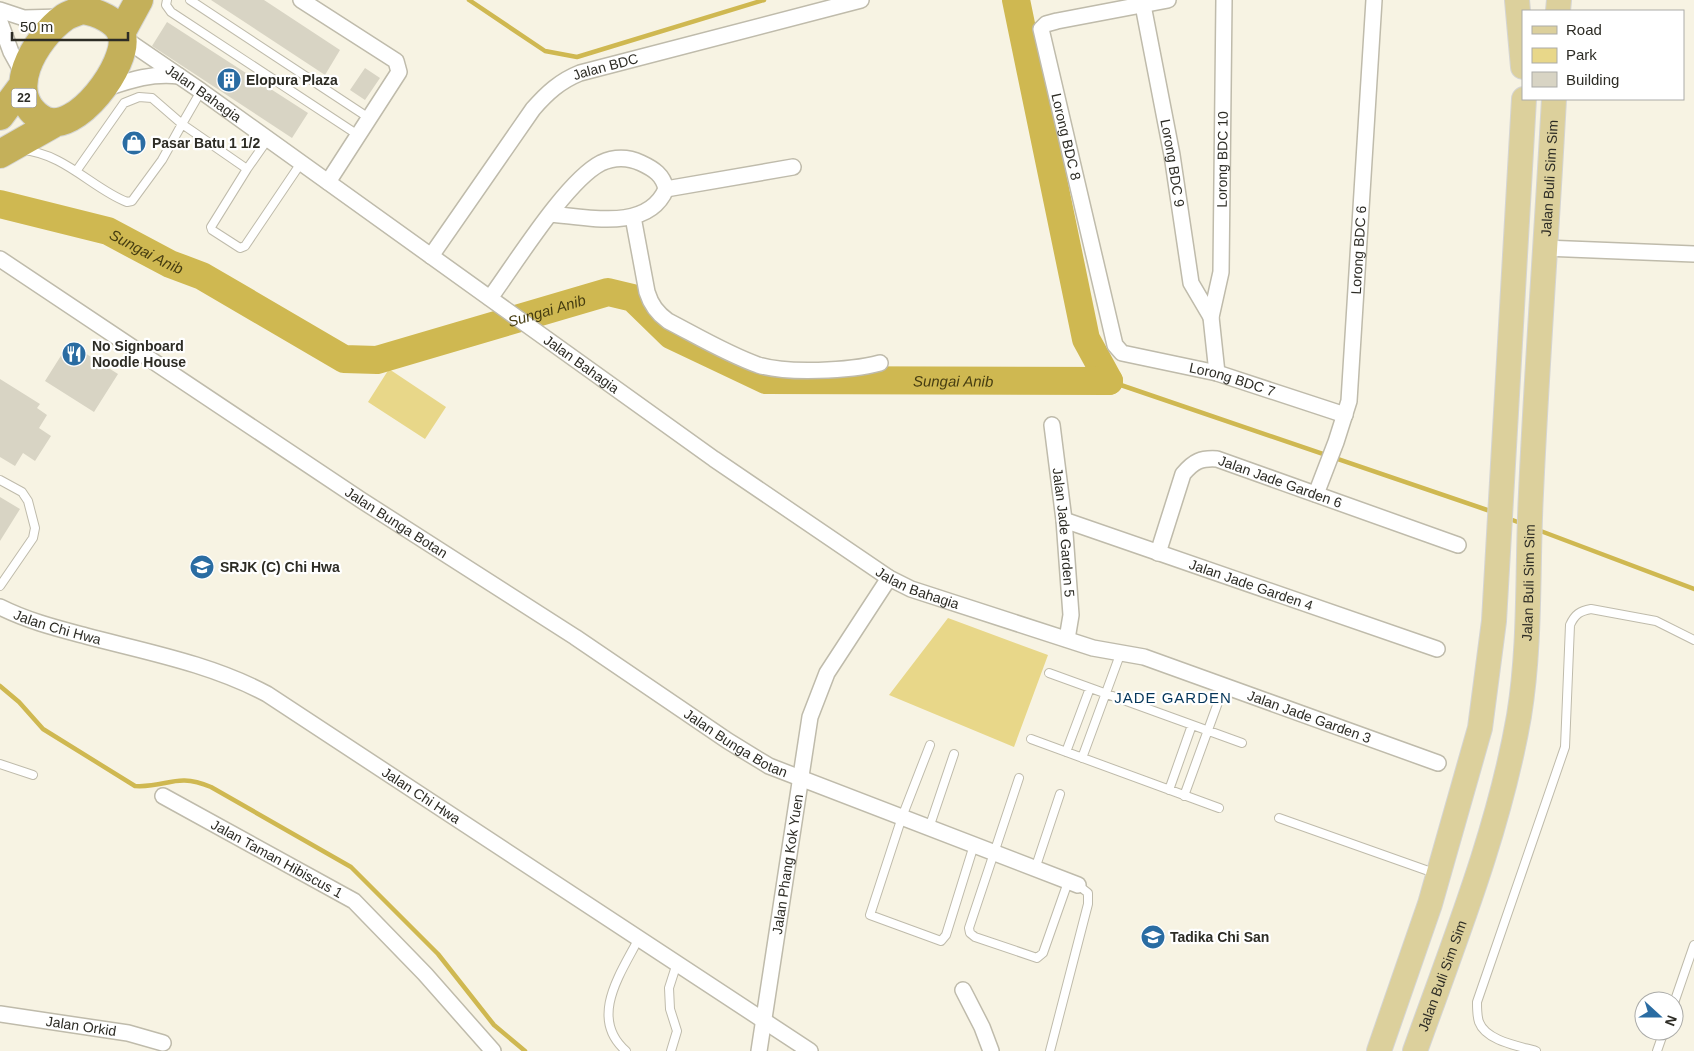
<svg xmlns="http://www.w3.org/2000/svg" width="1694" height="1051" viewBox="0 0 1694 1051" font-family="Arial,sans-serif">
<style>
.green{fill:#e8d789}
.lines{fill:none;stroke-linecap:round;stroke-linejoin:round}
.stream{stroke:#cfb851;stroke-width:4.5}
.river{stroke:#cfb851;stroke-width:28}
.building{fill:#d8d4c4}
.lane-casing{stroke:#bfbbab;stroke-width:10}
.street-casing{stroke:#bfbbab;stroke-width:18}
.primary-casing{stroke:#d5d5d3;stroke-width:26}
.highway-casing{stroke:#d5d5d3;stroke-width:30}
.lane{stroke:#fff;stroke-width:8}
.street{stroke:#fff;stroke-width:15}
.primary{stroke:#dcd09c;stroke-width:24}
.highway{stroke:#c4b05a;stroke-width:28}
.labels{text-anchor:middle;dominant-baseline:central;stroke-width:4.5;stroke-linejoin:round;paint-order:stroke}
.shield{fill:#fff;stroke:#6c6b66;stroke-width:1}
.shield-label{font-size:12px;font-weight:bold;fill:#2d2c25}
.street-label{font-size:14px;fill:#2d2c25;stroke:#fff}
.poi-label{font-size:14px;font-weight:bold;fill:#2d2c25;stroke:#fff;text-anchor:start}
.water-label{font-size:15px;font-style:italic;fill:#463d11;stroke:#fff}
.neighbourhood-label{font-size:15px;letter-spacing:1px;fill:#05365a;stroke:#fff}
</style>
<rect width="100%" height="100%" fill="#f7f3e3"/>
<path class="green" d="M389 369 446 407 425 439 368 402Z
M948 618 1048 655 1014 747 889 695Z"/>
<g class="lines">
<path class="stream" d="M469 0 545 51 577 57 764 0
M1109 381 1493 512
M1507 518 1523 524
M1538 530 1694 589
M0 686 19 702 43 729 135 786C168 788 175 772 211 787L351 867 438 954 494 1025 525 1051"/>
<g class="river">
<path d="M1016 0 1086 339 1109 381"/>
<path id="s1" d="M0 204 108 231 170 264 202 276 344 359 377 360 608 292 633 298 671 335 766 380 1109 381"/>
</g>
</g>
<path class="building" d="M211 0H264L340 50 325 75Z
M167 22 308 113 292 138 152 46Z
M365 68 380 78 365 100 350 90Z
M69 343 118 374 94 412 45 381Z
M0 379 40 404 37 408 47 415 39 428 51 436 35 461 23 453 15 466 0 457Z
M0 497 20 509 0 541Z"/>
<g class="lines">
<defs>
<path id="lane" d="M167 0 166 5 171 12 358 135
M190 0 369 118
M22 150C64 153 93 189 127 202L132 201 162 160 182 124 247 169 268 139
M247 169 211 227 212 230 240 248 245 246 301 163
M77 170 124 103 139 97 152 98 182 124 201 91
M0 480 22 492 28 501 35 528 33 538 0 586
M1049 673 1242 743
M1031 739 1219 808
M930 745 902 817 870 915 941 941 946 935 974 845
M1066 752 1090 688
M1082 758 1121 652
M0 764 33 775
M1019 778 969 928 970 933 975 937 1037 958 1043 953 1068 882
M1169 790 1192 725
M1184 796 1224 686
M1279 818 1437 874
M929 828 954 754
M1035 869 1060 794
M1674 1003 1694 945
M626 1051C588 1018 621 973 639 938
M671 1051 677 1031 670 1009 669 988 677 963
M1050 1051 1088 904V893L1078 885
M1536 1051C1519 1046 1486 1041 1479 1022 1477 1016 1477 1009 1477 1002L1565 747 1570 625C1575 614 1580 611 1591 609L1656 621 1694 640
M1657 1051 1664 1031"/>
<g id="street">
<path d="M301 0 396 61 399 72 328 182"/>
<path id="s2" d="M1142 0 1172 155 1191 283 1211 317"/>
<path id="s3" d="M1168 0 1057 21 1046 24 1041 29 1115 345 1122 353 1217 373 1345 415"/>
<path d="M0 10 24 18 62 17"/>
<path d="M0 22 11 52 22 72"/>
<path id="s4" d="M122 37 201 91 714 459 889 578 911 589 1093 648 1144 657 1438 763"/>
<path d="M104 89C131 80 150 73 179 76"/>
<path d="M666 189 793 167"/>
<path d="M633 217 647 292C651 305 657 313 668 321 697 336 727 354 758 365 787 374 850 371 880 363"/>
<path d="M1544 248 1694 254"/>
<path id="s5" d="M431 256 533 109C547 93 560 81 580 73L861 0"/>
<path id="s6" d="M0 259 361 500 575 637 728 741 769 766 1078 885"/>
<path d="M490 298C515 264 566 181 601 163 614 157 628 157 641 163 654 169 663 175 666 189 648 232 587 217 550 214"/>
<path id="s7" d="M1217 373 1211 317 1221 272 1224 0"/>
<path id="s8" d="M1052 425 1064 520 1071 615 1067 639"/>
<path id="s9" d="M1316 494 1336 442 1349 401 1374 0"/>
<path id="s10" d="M1064 520 1437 649"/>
<path id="s11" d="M1158 553 1183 474C1194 461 1201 458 1217 459L1458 545"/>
<path id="s12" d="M0 607C28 621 56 628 86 636 147 652 211 664 267 694L810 1051"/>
<path id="s13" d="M163 796 354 901 425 974 493 1051"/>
<path d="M963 990 982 1027 991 1051"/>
<path id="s14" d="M0 1014 128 1033 163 1043"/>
<path id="s15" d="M759 1051 810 717 827 673 889 578"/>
</g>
<g id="primary">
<path d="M1517 0 1523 67"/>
<path d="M1558 11 1559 0"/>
<path d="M1379 1051 1430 904 1480 728 1494 621 1524 99"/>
<path id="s16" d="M1415 1051C1454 942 1499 831 1519 716 1531 642 1527 568 1531 493 1537 361 1547 230 1554 99"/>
</g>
<path id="highway" d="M82 10C96 12 118 20 122 36 129 63 76 136 44 120 0 96 35 38 65 17 70 14 76 12 82 10Z
M121 33 139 0
M0 116 20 89
M0 154 53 124"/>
</defs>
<use href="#lane" class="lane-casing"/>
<use href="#street" class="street-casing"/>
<use href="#primary" class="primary-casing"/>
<use href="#highway" class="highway-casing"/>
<use href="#lane" class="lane"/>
<use href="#street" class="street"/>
<use href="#primary" class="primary"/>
<use href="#highway" class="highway"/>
</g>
<defs>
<symbol id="building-disc" viewBox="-11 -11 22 22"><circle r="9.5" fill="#2a6ca2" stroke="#fff"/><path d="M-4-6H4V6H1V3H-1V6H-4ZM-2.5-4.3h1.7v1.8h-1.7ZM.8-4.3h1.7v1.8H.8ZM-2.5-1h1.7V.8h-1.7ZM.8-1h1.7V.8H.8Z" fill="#fff"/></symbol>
<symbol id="shop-disc" viewBox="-11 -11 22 22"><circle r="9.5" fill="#2a6ca2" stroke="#fff"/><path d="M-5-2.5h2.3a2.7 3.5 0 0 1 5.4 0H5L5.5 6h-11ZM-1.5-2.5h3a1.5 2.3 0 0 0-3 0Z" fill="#fff"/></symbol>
<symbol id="restaurant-disc" viewBox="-11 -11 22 22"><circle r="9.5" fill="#2a6ca2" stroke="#fff"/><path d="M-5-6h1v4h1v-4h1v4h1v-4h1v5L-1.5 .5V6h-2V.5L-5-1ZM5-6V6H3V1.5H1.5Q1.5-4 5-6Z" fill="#fff"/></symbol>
<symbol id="school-disc" viewBox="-11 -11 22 22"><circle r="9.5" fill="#2a6ca2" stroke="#fff"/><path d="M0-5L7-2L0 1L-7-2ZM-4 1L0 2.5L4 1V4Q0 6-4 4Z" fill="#fff"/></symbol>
</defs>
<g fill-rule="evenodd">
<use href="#building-disc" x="215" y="66" width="28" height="28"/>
<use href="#shop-disc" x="120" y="129" width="28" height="28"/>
<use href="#restaurant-disc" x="60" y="340" width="28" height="28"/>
<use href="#school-disc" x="188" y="553" width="28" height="28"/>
<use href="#school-disc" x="1139" y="923" width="28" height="28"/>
</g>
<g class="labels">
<rect class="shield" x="11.5" y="88.5" width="25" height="19" rx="4"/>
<g class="shield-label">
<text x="24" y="98">22</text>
</g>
<g class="street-label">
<text stroke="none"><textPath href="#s5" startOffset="265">Jalan BDC</textPath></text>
<text stroke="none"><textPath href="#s4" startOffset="99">Jalan Bahagia</textPath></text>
<text stroke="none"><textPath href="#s3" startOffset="242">Lorong BDC 8</textPath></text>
<text stroke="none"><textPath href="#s7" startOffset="215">Lorong BDC 10</textPath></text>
<text stroke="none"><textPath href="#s2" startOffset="166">Lorong BDC 9</textPath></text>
<text stroke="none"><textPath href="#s16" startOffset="890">Jalan Buli Sim Sim</textPath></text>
<text stroke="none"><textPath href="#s9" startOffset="250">Lorong BDC 6</textPath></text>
<text stroke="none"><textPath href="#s4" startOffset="564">Jalan Bahagia</textPath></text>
<text stroke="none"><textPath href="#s3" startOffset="580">Lorong BDC 7</textPath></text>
<text stroke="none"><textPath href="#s11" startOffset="189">Jalan Jade Garden 6</textPath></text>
<text stroke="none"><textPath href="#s6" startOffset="476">Jalan Bunga Botan</textPath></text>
<text stroke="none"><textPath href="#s8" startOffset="108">Jalan Jade Garden 5</textPath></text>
<text stroke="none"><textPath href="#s16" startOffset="485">Jalan Buli Sim Sim</textPath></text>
<text stroke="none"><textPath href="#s10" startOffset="198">Jalan Jade Garden 4</textPath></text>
<text stroke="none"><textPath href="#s4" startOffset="969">Jalan Bahagia</textPath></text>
<text stroke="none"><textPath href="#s12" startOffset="61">Jalan Chi Hwa</textPath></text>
<text stroke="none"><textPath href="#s4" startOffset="1382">Jalan Jade Garden 3</textPath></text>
<text stroke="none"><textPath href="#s6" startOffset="881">Jalan Bunga Botan</textPath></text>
<text stroke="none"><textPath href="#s12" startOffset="466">Jalan Chi Hwa</textPath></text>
<text stroke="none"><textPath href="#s13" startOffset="130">Jalan Taman Hibiscus 1</textPath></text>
<text stroke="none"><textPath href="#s15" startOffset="189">Jalan Phang Kok Yuen</textPath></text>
<text stroke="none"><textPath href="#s16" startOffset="80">Jalan Buli Sim Sim</textPath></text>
<text stroke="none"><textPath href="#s14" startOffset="82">Jalan Orkid</textPath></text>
</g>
<g class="poi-label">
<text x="246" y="80">Elopura Plaza</text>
<text x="152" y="143">Pasar Batu 1 1/2</text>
<text x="92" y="346">No Signboard<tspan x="92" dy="16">Noodle House</tspan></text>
<text x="220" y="567">SRJK (C) Chi Hwa</text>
<text x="1170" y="937">Tadika Chi San</text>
</g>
<g class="water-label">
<text stroke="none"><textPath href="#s1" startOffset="155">Sungai Anib</textPath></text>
<text stroke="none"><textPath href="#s1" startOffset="590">Sungai Anib</textPath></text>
<text stroke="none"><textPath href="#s1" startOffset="1025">Sungai Anib</textPath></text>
</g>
<g class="neighbourhood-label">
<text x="1173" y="697">JADE GARDEN</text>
</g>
</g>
<rect x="1522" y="10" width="162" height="90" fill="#ffffff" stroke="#ababa8"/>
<rect x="1532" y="26" width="25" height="8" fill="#dcd09c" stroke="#ababa8"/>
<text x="1566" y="35" font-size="15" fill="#2d2c25">Road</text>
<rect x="1532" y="48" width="25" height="15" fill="#e8d789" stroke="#ababa8"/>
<text x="1566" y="60" font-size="15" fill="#2d2c25">Park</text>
<rect x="1532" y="72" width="25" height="15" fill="#d8d4c4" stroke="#ababa8"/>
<text x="1566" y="85" font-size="15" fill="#2d2c25">Building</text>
<g transform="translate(1659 1016) rotate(111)"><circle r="24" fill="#ffffff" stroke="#ababa8"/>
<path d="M0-4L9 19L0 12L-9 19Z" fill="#2a6ca2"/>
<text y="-8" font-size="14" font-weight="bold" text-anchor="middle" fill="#2d2c25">N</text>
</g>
<path d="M12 32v8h116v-8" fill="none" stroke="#2d2c25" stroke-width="2.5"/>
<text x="20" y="32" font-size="15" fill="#2d2c25" stroke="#ffffff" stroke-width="4" paint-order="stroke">50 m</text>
</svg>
